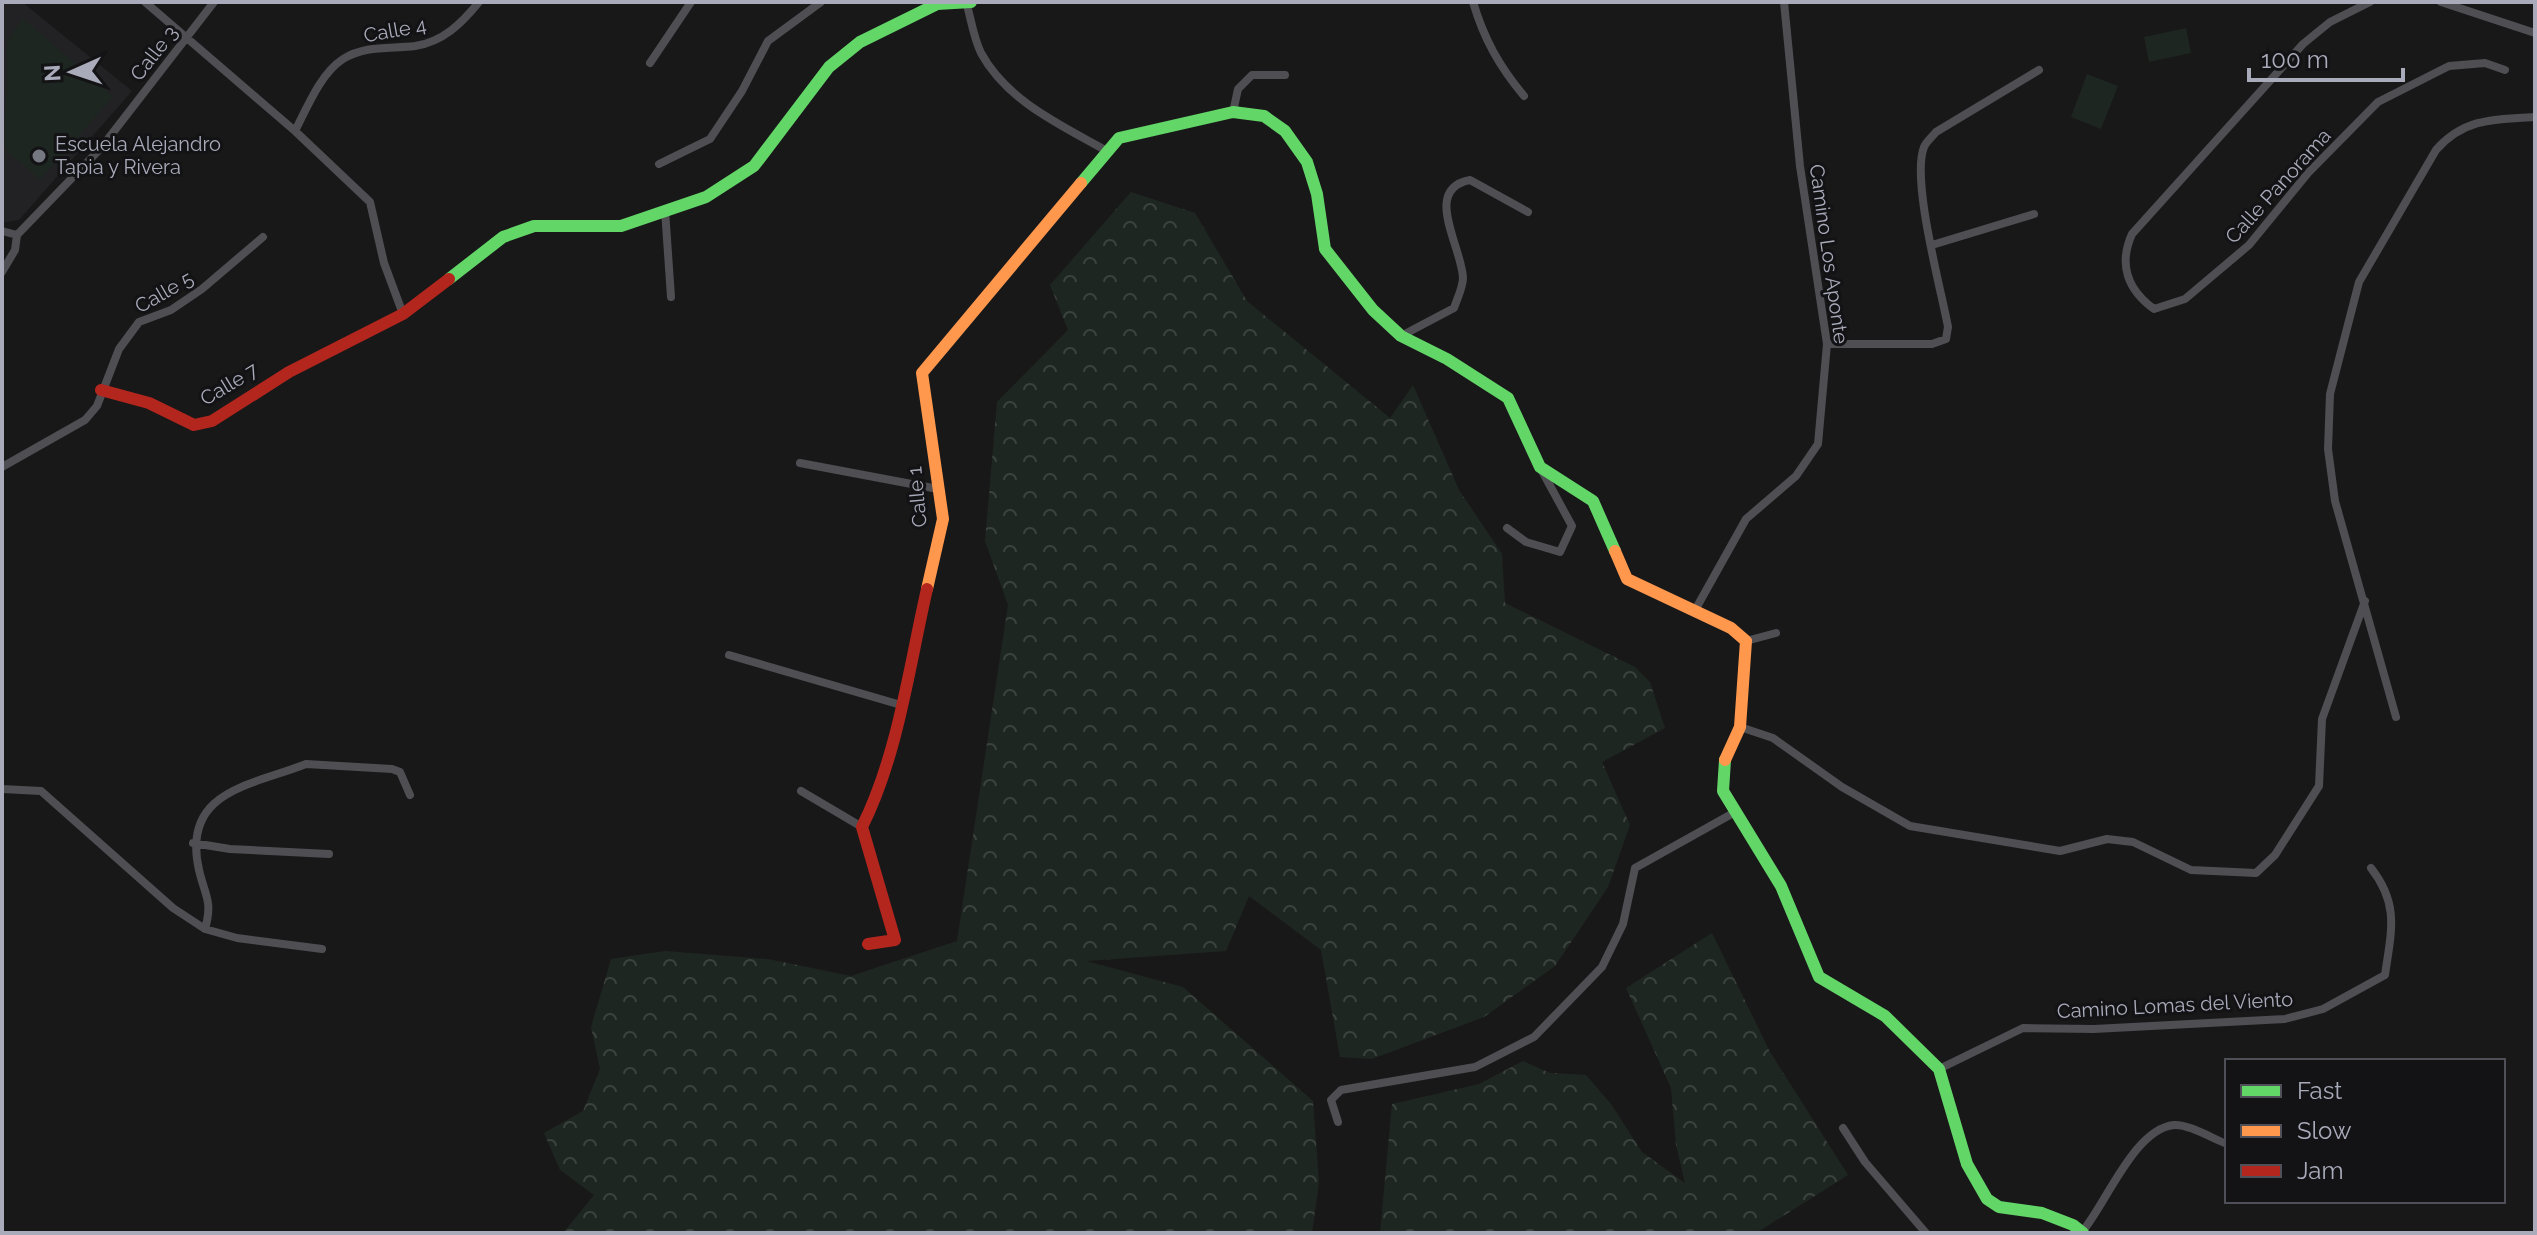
<svg xmlns="http://www.w3.org/2000/svg" width="2537" height="1235" viewBox="0 0 2537 1235" font-family="Raleway,sans-serif">
<style>
.built{fill:#222225}
.forest{fill:url(#forest-crowns)}
.park{fill:#1e2621}
.lines{fill:none;stroke-linecap:round;stroke-linejoin:round}
.street{stroke:#4e4e53;stroke-width:8}
.fast{stroke:#63d668;stroke-width:12}
.slow{stroke:#ff974d;stroke-width:12}
.jam{stroke:#b3261e;stroke-width:12}
.poi-dot{fill:#767882;stroke:#131215;stroke-width:3}
.labels{text-anchor:middle;dominant-baseline:central;stroke-width:6;stroke-linejoin:round;paint-order:stroke}
.street-label{font-size:20px;fill:#a9abba;stroke:#131215}
.poi-label{font-size:20px;fill:#a9abba;stroke:#131215;text-anchor:start}
</style>
<defs>
<pattern id="forest-crowns" width="20" height="18" patternUnits="userSpaceOnUse" patternTransform="scale(2)"><rect width="20" height="18" fill="#1e2621"/><path d="M2 6a3 3 0 1 1 6 0M12 15a3 3 0 1 1 6 0" fill="none" stroke="#3c433f"/></pattern>
</defs>
<rect width="100%" height="100%" fill="#181819"/>
<path class="built" d="M2 2H22L132 91 19 220 2 223Z"/>
<path class="forest" d="M1131 192 1195 213 1247 301 1390 418 1413 385 1459 490 1502 554 1505 603 1635 667 1650 682 1665 728 1602 762 1630 825 1608 887 1555 966 1484 1017 1372 1059 1340 1057 1321 950 1249 896 1226 951 1086 961 1183 987 1313 1101 1319 1183 1312 1233H563L594 1195 560 1170 544 1133 583 1111 600 1069 591 1027 611 959 665 951 768 959 851 976 957 941 1008 605 985 541 997 402 1068 330 1050 285Z
M1712 933 1770 1052 1848 1175 1756 1233H1380L1392 1104 1479 1084 1523 1061 1550 1073 1586 1075 1611 1104 1642 1152 1685 1183 1676 1145 1671 1088 1626 988Z"/>
<path class="park" d="M23 18 113 97 40 180 5 149 7 41Z
M2186 28 2191 53 2149 62 2144 37Z
M2087 74 2118 86 2101 129 2071 117Z"/>
<g class="lines">
<path class="street" d="M145 2 295 131 370 202 384 263 403 314
M1473 2C1484 39 1499 66 1524 96
M2370 2 2330 22 2303 44 2132 234C2118 265 2128 290 2154 309L2185 299 2249 245 2308 173 2378 102 2449 66 2485 63 2505 70
M2441 2 2535 33
M967 5C971 20 974 39 981 53 1007 101 1061 125 1107 151
M650 63 691 2
M1233 112 1238 89 1252 75H1285
M295 131C307 108 320 74 343 59 365 45 390 49 415 46 443 42 462 23 479 2
M659 164 710 139 742 91 768 41 821 2
M665 210 671 297
M2 231 17 235
M1932 245 2034 214
M2 272 15 250 17 235 101 148 214 2
M1401 336 1454 308C1457 299 1463 287 1463 278 1462 247 1422 189 1470 180L1528 212
M1827 344H1932L1946 339 1948 327C1941 289 1911 180 1924 147 1926 142 1932 137 1936 132L2039 70
M800 463 938 489
M2 467 85 420 97 406 119 349 139 322 171 310 202 289 263 237
M1507 528 1526 542 1560 552 1572 526 1542 471
M1694 612 1746 519 1796 476 1818 444 1827 344 1800 166 1784 2
M1746 641 1776 633
M729 655 901 705
M2396 717 2335 501 2328 449 2330 394 2359 282 2436 150C2464 118 2495 119 2535 117
M1740 727 1773 738 1842 787 1910 826 2060 851 2107 839 2133 842 2191 870 2256 873 2275 855 2319 786 2322 719 2365 601
M2 789 41 791 173 908 205 929 237 938 322 949
M801 791 862 827
M193 843 230 849 329 854
M205 929C213 901 205 896 199 870 181 791 250 786 306 764L392 769 400 772 410 795
M1939 1069 2023 1028 2094 1029 2285 1019 2323 1009 2385 975C2391 932 2400 905 2371 868
M1338 1122 1331 1100 1341 1090 1475 1067 1534 1037 1602 967 1623 924 1635 868 1737 811
M1843 1128 1865 1162 1926 1233
M2082 1232C2106 1204 2134 1129 2174 1125 2189 1124 2213 1139 2227 1144"/>
<path class="fast" d="M1081 183 1119 138 1233 112 1264 116 1285 131 1307 162 1317 194 1325 249 1373 310 1401 336 1447 359 1508 398 1540 467 1593 501 1615 551
M449 279 503 237 534 226H621L706 197 754 166 829 67 860 42 937 4 971 2
M1725 760 1723 791 1781 886 1819 977 1885 1016 1939 1069 1967 1164 1987 1199 1999 1207 2042 1213 2073 1225 2083 1233"/>
<path class="slow" d="M1615 551 1627 579 1731 628 1746 641 1740 727 1725 760
M927 589 943 519 922 373 1081 183"/>
<path class="jam" d="M101 390 149 403 194 425 212 421 289 372 403 314 449 279
M868 944 895 940 862 827C898 755 909 667 927 589"/>
</g>
<circle class="poi-dot" cx="39" cy="156" r="8"/>
<g class="labels">
<g class="street-label">
<text transform="translate(395 30) rotate(-10)">Calle 4</text>
<text transform="translate(154 53) rotate(-52)">Calle 3</text>
<text transform="translate(2278 186) rotate(-48)">Calle Panorama</text>
<text transform="translate(1829 254) rotate(82)">Camino Los Aponte</text>
<text transform="translate(164 292) rotate(-30)">Calle 5</text>
<text transform="translate(229 384) rotate(-31)">Calle 7</text>
<text transform="translate(917 497) rotate(-95)">Calle 1</text>
<text transform="translate(2175 1005) rotate(-3)">Camino Lomas del Viento</text>
</g>
<g class="poi-label">
<text x="55" y="144">Escuela Alejandro<tspan x="55" dy="23">Tapia y Rivera</tspan></text>
</g>
</g>
<rect width="2537" height="1235" fill="none" stroke="#a9abba" stroke-width="8"/>
<rect x="2225" y="1059" width="280" height="144" fill="#131215" stroke="#4f4f57" stroke-width="2"/>
<rect x="2241" y="1085" width="40" height="12" fill="#63d668" stroke="#4f4f57" stroke-width="2"/>
<text x="2297" y="1099" font-size="24" fill="#a9abba">Fast</text>
<rect x="2241" y="1125" width="40" height="12" fill="#ff974d" stroke="#4f4f57" stroke-width="2"/>
<text x="2297" y="1139" font-size="24" fill="#a9abba">Slow</text>
<rect x="2241" y="1165" width="40" height="12" fill="#b3261e" stroke="#4f4f57" stroke-width="2"/>
<text x="2297" y="1179" font-size="24" fill="#a9abba">Jam</text>
<g transform="translate(72 72) rotate(267)" stroke="#131215" stroke-width="6" paint-order="stroke">
<path d="M0-6L14 30L0 20L-14 30Z" fill="#a9abba"/>
<text y="-12" font-size="22" font-weight="bold" text-anchor="middle" fill="#a9abba">N</text>
</g>
<path d="M2249 68v12h154v-12" fill="none" stroke="#a9abba" stroke-width="4"/>
<text x="2261" y="68" font-size="24" fill="#a9abba" stroke="#131215" stroke-width="6" paint-order="stroke">100 m</text>
</svg>
